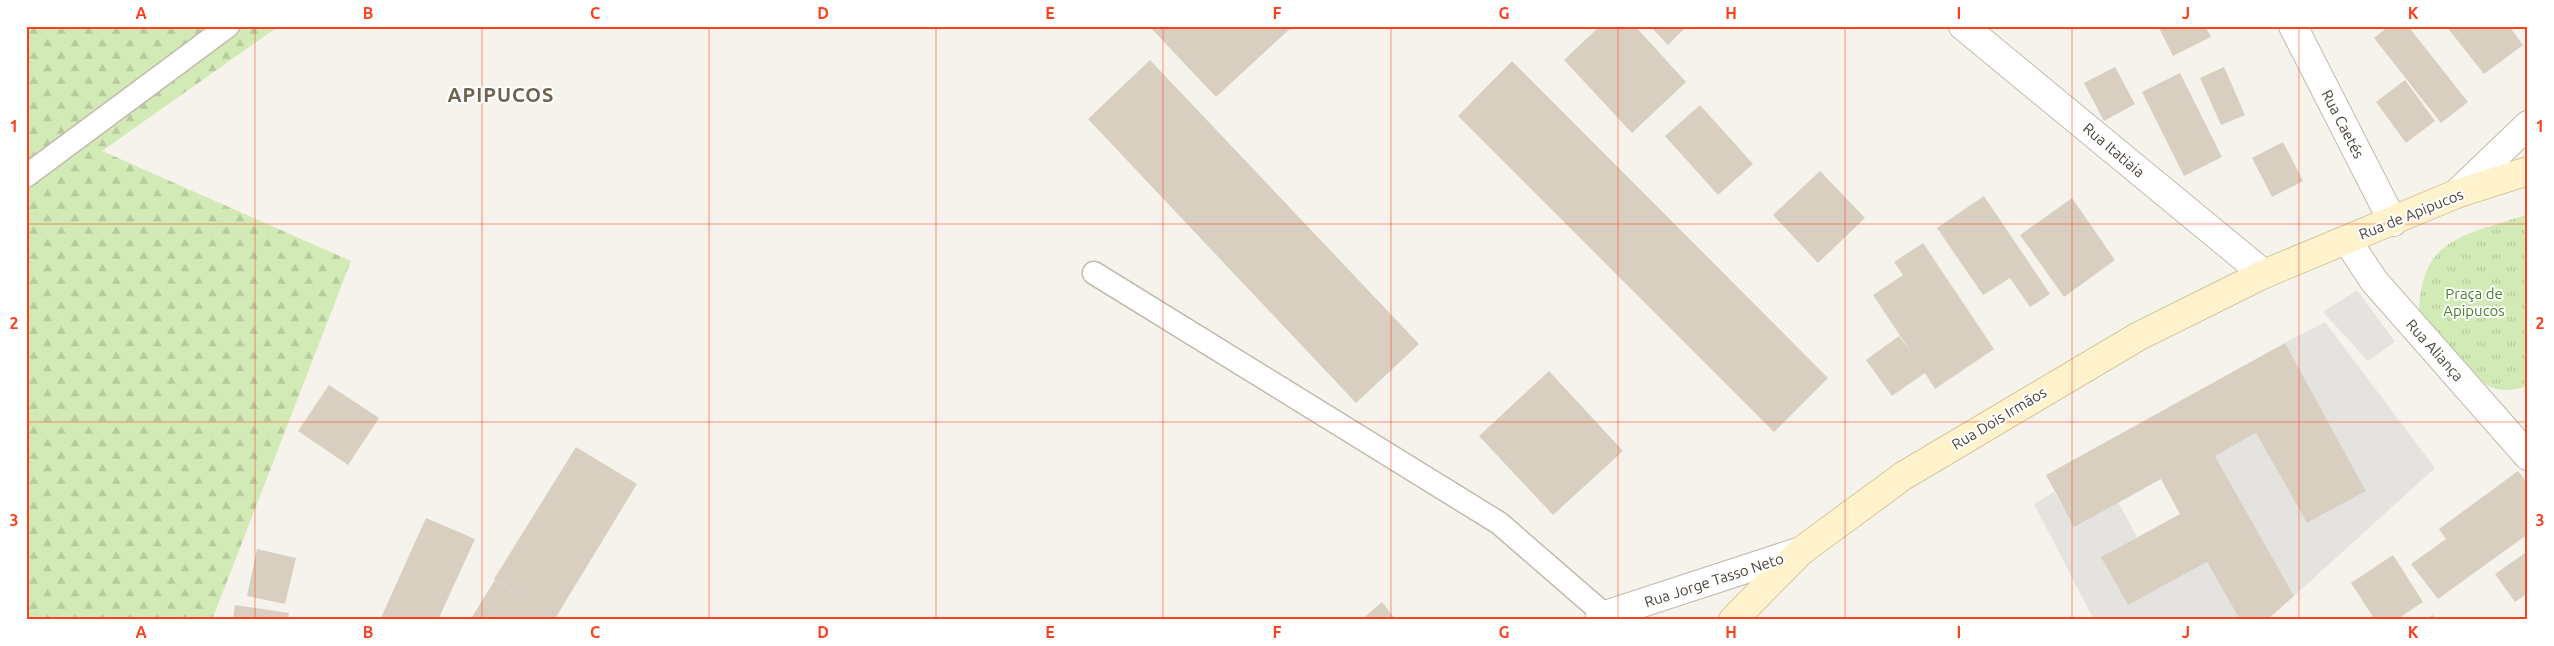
<svg xmlns="http://www.w3.org/2000/svg" width="2554" height="646" viewBox="0 0 2554 646" font-family="Ubuntu,sans-serif">
<style>
.forest{fill:url(#forest-firs)}
.park{fill:url(#park-tufts)}
.parking{fill:#e5e3e0}
.building{fill:#d8cfc1}
.lines{fill:none;stroke-linecap:round;stroke-linejoin:round}
.service-casing{stroke:#c2bbae;stroke-width:25}
.minor-casing{stroke:#c2bbae;stroke-width:30}
.secondary-casing{stroke:#d6c79b;stroke-width:30}
.service{stroke:#fff;stroke-width:22}
.minor{stroke:#fff;stroke-width:28}
.secondary{stroke:#fff3cd;stroke-width:28}
.grid{fill:none;stroke:#fc3f1d;stroke-width:1;stroke-opacity:0.55}
.labels{text-anchor:middle;dominant-baseline:central;stroke-width:4;stroke-linejoin:round;paint-order:stroke}
.street-label{font-size:15px;fill:#4b4439;stroke:#fff}
.park-label{font-size:15px;fill:#4a7f2a;stroke:#fff}
.district-label{font-size:20px;font-weight:bold;letter-spacing:1px;fill:#6e6250;stroke:#fff}
.neatline{fill:none;stroke:#fc3f1d;stroke-width:2}
.grid-label{font-size:16px;text-anchor:middle;font-weight:bold;fill:#fc3f1d}
</style>
<defs>
<pattern id="forest-firs" width="22" height="20" patternUnits="userSpaceOnUse" patternTransform="scale(1.25)"><rect width="22" height="20" fill="#d2eab5"/><path d="M5 1l3.5 6h-7zM16 11l3.5 6h-7z" fill="#b6ca9c"/></pattern>
<pattern id="park-tufts" width="24" height="20" patternUnits="userSpaceOnUse" patternTransform="scale(1.25)"><rect width="24" height="20" fill="#d2eab5"/><path d="M3 7l-1-3M5 7V3M7 7l1-3M15 17l-1-3M17 17v-4M19 17l1-3" fill="none" stroke="#b6ca9c"/></pattern>
</defs>
<rect width="100%" height="100%" fill="#f6f3ec"/>
<path class="forest" d="M26 26H279L102 151 351 261 212 620H26Z"/>
<path class="park" d="M2528 214V386C2521 388 2512 390 2505 390 2475 390 2437 337 2419 316 2420 235 2464 237 2528 214Z"/>
<path class="parking" d="M2357 290 2395 342 2368 361 2323 312Z
M2325 322 2435 468 2294 596 2215 456 2256 433 2307 523 2366 491 2285 343Z
M2054 492 2074 526 2118 502 2137 537 2102 557 2128 605 2207 562 2240 620H2094L2034 504Z"/>
<path class="building" d="M1149 26H1293L1216 97Z
M1600 26H1635L1686 82 1632 133 1564 60Z
M1650 26H1687L1668 45Z
M2158 26H2205L2211 37 2173 56Z
M2389 26H2408L2468 102 2441 123 2374 38Z
M2446 26H2509L2523 45 2484 74Z
M1150 60 1419 344 1356 403 1088 119Z
M1512 61 1828 378 1774 432 1458 116Z
M2115 67 2135 104 2104 121 2084 83Z
M2224 67 2245 115 2221 125 2200 78Z
M2180 73 2222 157 2184 176 2142 92Z
M2405 80 2435 121 2406 143 2376 102Z
M1700 105 1753 164 1718 195 1665 136Z
M2283 142 2303 181 2272 197 2252 158Z
M1820 171 1865 218 1818 263 1773 215Z
M1984 196 2050 294 2030 307 2010 278 1983 295 1937 228Z
M2072 198 2115 260 2064 297 2020 235Z
M1923 243 1994 349 1935 389 1925 373 1892 396 1866 360 1899 336 1911 352 1873 295 1903 275 1894 262Z
M2285 343 2366 491 2307 523 2256 433 2215 456 2294 596 2267 620H2240L2207 562 2128 605 2101 557 2180 514 2161 479 2074 527 2046 475Z
M1549 371 1623 451 1553 515 1479 436Z
M329 385 379 418 348 465 298 431Z
M576 447 637 484 556 617 554 620H470L495 580 528 601 494 579Z
M2518 471 2528 484V534L2438 599 2411 564 2446 539 2439 529Z
M426 518 475 539 438 620H380Z
M257 549 296 558 285 604 247 596Z
M2528 551V593L2515 602 2495 574Z
M2393 555 2423 602 2396 620H2375L2351 583Z
M1382 602 1396 620H1361Z
M235 605 289 613 288 620H233Z
M2433 615 2436 620H2425Z"/>
<g class="lines">
<defs>
<path id="service" d="M26 176 228 26
M1094 273 1499 523 1605 615"/>
<path id="minor" d="M1963 26 2264 274
M2293 26 2393 222
M2456 194 2528 125
M2347 240 2374 281 2528 456
M1599 620 1605 615 1801 551"/>
<path id="secondary" d="M1733 620 1801 551 1903 476 2139 336 2264 274 2456 194 2528 171"/>
</defs>
<use href="#service" class="service-casing"/>
<use href="#minor" class="minor-casing"/>
<use href="#secondary" class="secondary-casing"/>
<use href="#service" class="service"/>
<use href="#minor" class="minor"/>
<use href="#secondary" class="secondary"/>
</g>
<path class="grid" d="M255 26V620M482 26V620M709 26V620M936 26V620M1163 26V620M1391 26V620M1618 26V620M1845 26V620M2072 26V620M2299 26V620M26 224H2528M26 422H2528"/>
<g class="labels">
<g class="street-label">
<text transform="translate(2343 124) rotate(63)">Rua Caetés</text>
<text transform="translate(2114 150) rotate(40)">Rua Itatiaia</text>
<text transform="translate(2411 214) rotate(-22)">Rua de Apipucos</text>
<text transform="translate(2435 350) rotate(48)">Rua Aliança</text>
<text transform="translate(1999 418) rotate(-31)">Rua Dois Irmãos</text>
<text transform="translate(1714 580) rotate(-18)">Rua Jorge Tasso Neto</text>
</g>
<g class="park-label">
<text x="2474" y="293">Praça de<tspan x="2474" dy="17">Apipucos</tspan></text>
</g>
<g class="district-label">
<text x="501" y="94">APIPUCOS</text>
</g>
</g>
<rect width="2554" height="646" fill="none" stroke="#ffffff" stroke-width="55"/>
<rect x="28" y="28" width="2498" height="590" class="neatline"/>
<g class="grid-label">
<text x="141" y="19">A</text>
<text x="368" y="19">B</text>
<text x="595" y="19">C</text>
<text x="823" y="19">D</text>
<text x="1050" y="19">E</text>
<text x="1277" y="19">F</text>
<text x="1504" y="19">G</text>
<text x="1731" y="19">H</text>
<text x="1959" y="19">I</text>
<text x="2186" y="19">J</text>
<text x="2413" y="19">K</text>
<text x="14" y="132">1</text>
<text x="2540" y="132">1</text>
<text x="14" y="329">2</text>
<text x="2540" y="329">2</text>
<text x="14" y="526">3</text>
<text x="2540" y="526">3</text>
<text x="141" y="638">A</text>
<text x="368" y="638">B</text>
<text x="595" y="638">C</text>
<text x="823" y="638">D</text>
<text x="1050" y="638">E</text>
<text x="1277" y="638">F</text>
<text x="1504" y="638">G</text>
<text x="1731" y="638">H</text>
<text x="1959" y="638">I</text>
<text x="2186" y="638">J</text>
<text x="2413" y="638">K</text>
</g>
</svg>
